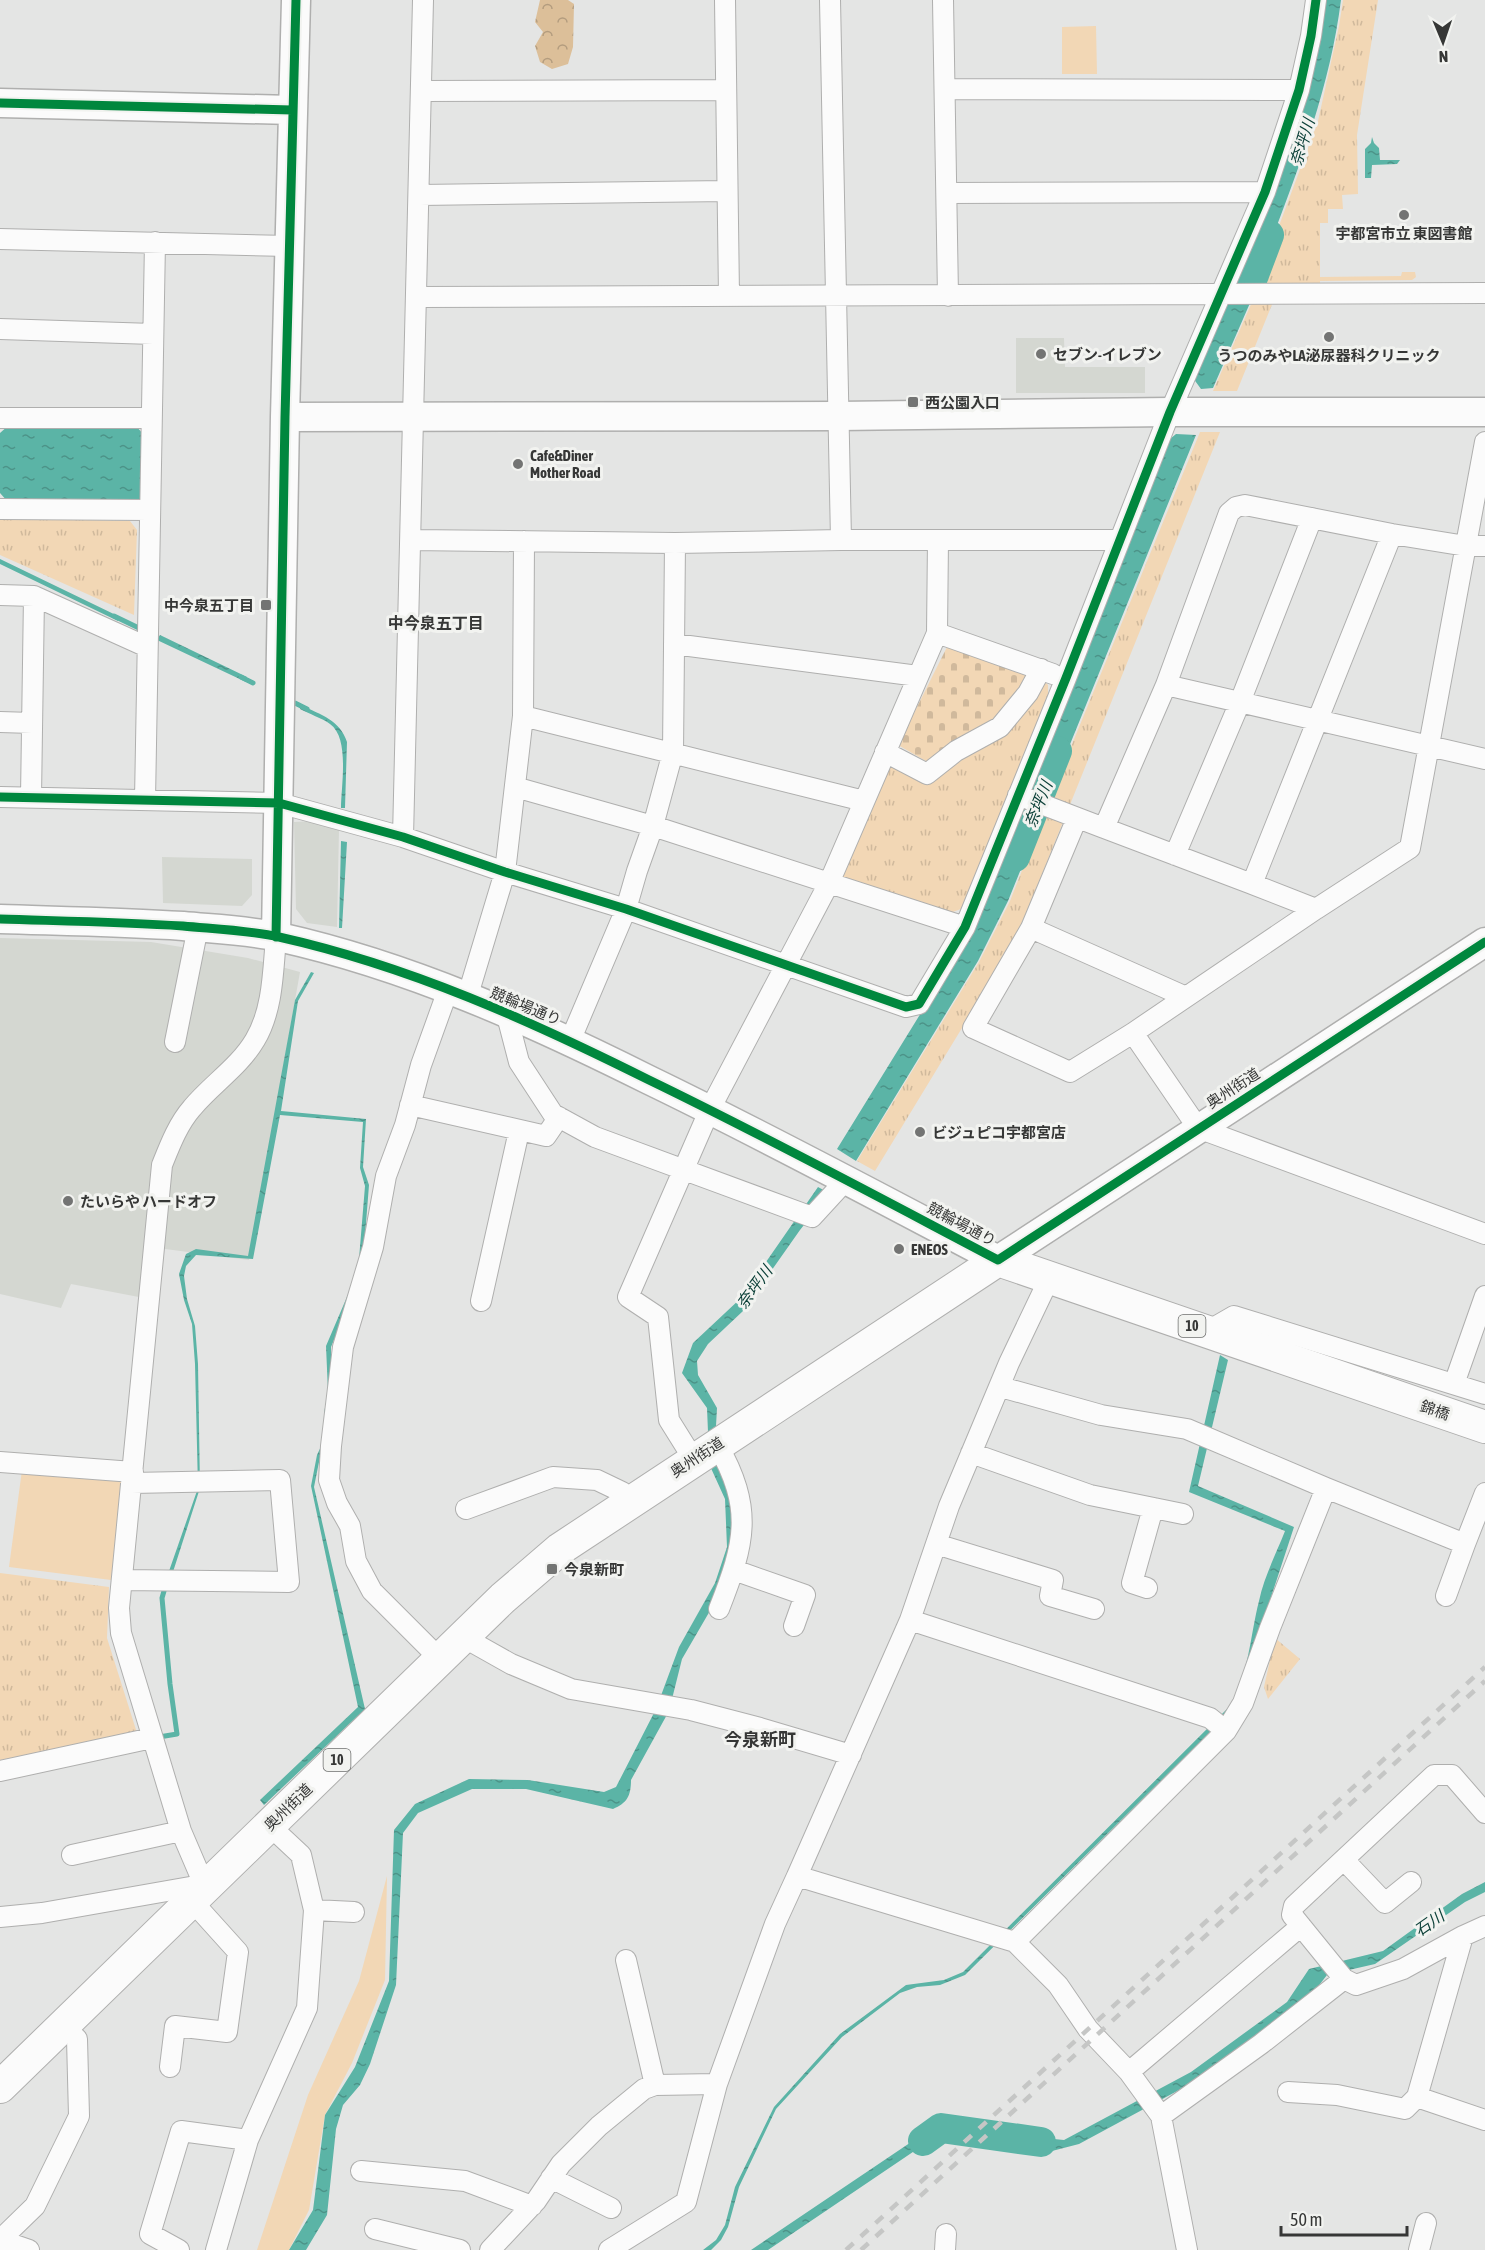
<svg xmlns="http://www.w3.org/2000/svg" width="1485" height="2250" viewBox="0 0 1485 2250" font-family="'Asap Condensed','Noto Sans JP',sans-serif">
<style>
.built{fill:#d4d7d1}
.grass{fill:#f2d7b5}
.forest{fill:url(#forest-crowns)}
.cemetery{fill:url(#cemetery-stones)}
.park{fill:url(#park-tufts)}
.water{fill:url(#water-ripples)}
.lines{fill:none;stroke-linecap:round;stroke-linejoin:round}
.stream{stroke:#5bb4a6;stroke-width:5}
.river{stroke:#5bb4a6;stroke-width:30}
.street-casing{stroke:#afafae;stroke-width:22}
.secondary-casing{stroke:#afafae;stroke-width:31}
.primary-casing{stroke:#afafae;stroke-width:34}
.street{stroke:#fbfbfb;stroke-width:20}
.secondary{stroke:#fbfbfb;stroke-width:28}
.primary{stroke:#fbfbfb;stroke-width:32}
.rail{stroke:#c5c6c5;stroke-width:4.5;stroke-dasharray:10 10;stroke-linecap:butt}
.cycleway-casing{stroke:#f2f3f0;stroke-width:13}
.cycleway{stroke:#00873e;stroke-width:9}
.poi-dot{fill:#737473;stroke:#f2f3f0;stroke-width:2}
.labels{text-anchor:middle;dominant-baseline:central;stroke-width:6;stroke-linejoin:round;paint-order:stroke}
.shield{fill:#f2f3f0;stroke:#6e6f6e;stroke-width:1.5}
.shield-label{font-size:14px;font-weight:bold;fill:#363736}
.poi-label{font-size:15px;font-weight:bold;fill:#363736;stroke:#f2f3f0;text-anchor:start}
.street-label{font-size:15px;fill:#363736;stroke:#f2f3f0}
.water-label{font-size:16px;font-style:italic;fill:#0d4139;stroke:#f2f3f0}
.neighbourhood-label{font-size:16px;font-weight:bold;fill:#363736;stroke:#f2f3f0}
.quarter-label{font-size:18px;font-weight:bold;fill:#363736;stroke:#f2f3f0}
</style>
<defs>
<pattern id="forest-crowns" width="20" height="18" patternUnits="userSpaceOnUse" patternTransform="scale(1.5)"><rect width="20" height="18" fill="#dcbf99"/><path d="M2 6a3 3 0 1 1 6 0M12 15a3 3 0 1 1 6 0" fill="none" stroke="#b39c7e"/></pattern>
<pattern id="cemetery-stones" width="16" height="16" patternUnits="userSpaceOnUse" patternTransform="scale(1.5)"><rect width="16" height="16" fill="#f2d7b5"/><path d="M2 7V4a2 2 0 0 1 4 0v3zM10 15v-3a2 2 0 0 1 4 0v3z" fill="#d0b99c"/></pattern>
<pattern id="park-tufts" width="24" height="20" patternUnits="userSpaceOnUse" patternTransform="scale(1.5)"><rect width="24" height="20" fill="#f2d7b5"/><path d="M3 7l-1-3M5 7V3M7 7l1-3M15 17l-1-3M17 17v-4M19 17l1-3" fill="none" stroke="#d0b99c"/></pattern>
<pattern id="water-ripples" width="26" height="14" patternUnits="userSpaceOnUse" patternTransform="scale(1.5)"><rect width="26" height="14" fill="#5bb4a6"/><path d="M2 4q2-2 4 0t4 0M15 11q2-2 4 0t4 0" fill="none" stroke="#4c9388"/></pattern>
</defs>
<rect width="100%" height="100%" fill="#e4e5e4"/>
<path class="built" d="M1016 338H1064L1065 367H1145V393H1016Z
M313 821 339 830 337 927 307 923 296 909 294 822Z
M162 857 252 859V895L242 906 163 903Z
M0 938 151 942 248 958 300 972 249 1260 150 1247 144 1298 71 1284 61 1308 0 1294Z"/>
<path class="grass" d="M1096 26 1097 74H1062V27Z
M1402 272H1415L1416 277 1412 280 1320 281V277L1401 276Z
M22 1470 122 1479 111 1580 9 1567Z
M387 1876 385 1980 352 2063 325 2115 309 2210 289 2250H257L308 2095 359 1981Z"/>
<path class="forest" d="M540 0H568L574 4 573 47 568 64 552 69 540 62 535 46 543 32 535 22Z"/>
<path class="cemetery" d="M949 643 1034 673 1009 711 931 764 898 745Z"/>
<path class="park" d="M1343 0H1378L1357 135 1358 194 1342 195 1343 209H1328V223H1320V285H1257L1318 121 1339 26Z
M1252 302H1273L1237 391H1213Z
M1200 432H1220L1026 914 1004 959 875 1171 857 1161 979 962 1010 901 1041 822 1018 813 1030 784 1052 793Z
M0 518 130 521 137 530 134 615 0 555Z
M1044 681 1048 685V699L961 909 950 913 844 880 840 869 887 762 927 780Z
M0 1573 109 1587 107 1638 137 1733 0 1760Z
M1275 1638 1300 1659 1268 1699 1264 1687Z"/>
<path class="water" d="M1322 0H1341C1329 95 1293 183 1259 273L1236 272Z
M1372 137 1374 143 1379 148 1380 160H1400L1397 164 1372 165 1371 178H1365V149L1371 143Z
M1230 303H1250L1213 388 1201 389 1193 378 1223 308Z
M9 425H135L145 436 144 495 136 503 8 502 0 493V433Z
M1176 434 1196 435 1051 791 1032 783 1170 439Z
M0 559 120 617 118 621 0 564Z
M160 635 247 677 246 682 157 640Z
M301 705C321 715 340 720 347 742L345 808H341C341 786 350 738 330 724 322 718 309 714 300 709Z
M1019 814 1040 822 1008 901 978 961 856 1161 837 1149 961 948Z
M341 841 347 842 342 928H339Z
M311 972 314 973 298 1001 281 1111 366 1119 363 1167 369 1185 362 1274 331 1347V1393L328 1442 320 1457 314 1487 365 1709 264 1805 260 1800 358 1707 311 1486 317 1455 324 1440V1413L328 1392 326 1346 358 1271 365 1186 360 1168 363 1122 280 1115 253 1259 196 1255 186 1266 184 1276 187 1299 195 1326 198 1364 200 1488 172 1575 168 1574 198 1488 195 1364 192 1324 184 1300 179 1274 186 1254 196 1249 248 1256 295 1000Z
M818 1187 829 1193 800 1230 743 1311 708 1344 697 1361 698 1375 717 1408 716 1426 708 1432 707 1408 682 1373 693 1343 741 1298Z
M1220 1355 1228 1360 1198 1486 1294 1527 1235 1707 965 1975 940 1985 917 1987 900 1993 842 2037 776 2109 739 2187 728 2227 721 2240 711 2250H703L716 2240 725 2225 735 2187 774 2107 840 2034 906 1985 944 1980 963 1972 1230 1706C1249 1674 1250 1636 1259 1601 1264 1577 1276 1554 1285 1531L1189 1492Z
M718 1460 738 1516 718 1597 682 1659 669 1711 631 1780C631 1796 627 1803 613 1809L526 1789H472L418 1813 403 1833 396 1985 370 2064 360 2085 343 2105 336 2129 327 2215 306 2250H289L313 2210 325 2115 355 2067 389 1981 394 1830 415 1804 469 1779 528 1780 604 1792 616 1787 656 1709 679 1647 715 1583 727 1547 725 1499 710 1466Z
M1485 1882V1892L1465 1902 1375 1964 1327 1975 1306 2002 1218 2069 1079 2144 1052 2151 1017 2148 996 2142 1003 2134 1064 2140 1191 2072 1287 2002 1309 1969 1383 1951 1462 1894Z
M942 2124 962 2127 953 2134 941 2133 768 2250H751L932 2128Z"/>
<g class="lines">
<path class="stream" d="M114 616 143 630
M241 677 253 683
M295 703 307 709
M160 1739 159 1737 177 1734 170 1684 162 1598 164 1591"/>
<path class="river" d="M1252 280 1269 235
M1015 857 1057 751
M923 2141 941 2128 1041 2142"/>
<defs>
<path id="street" d="M725 0 729 296
M830 0 841 540
M943 0 948 296
M945 89 1299 90
M421 91 726 90
M947 193 1265 192
M420 195 727 191
M0 239 289 246
M417 297 1485 293
M0 329 153 334
M0 418H151
M0 509 149 510
M1392 534 1252 884 1104 828 1166 685 1229 513 1236 507 1245 505 1392 534 1466 546H1485
M411 540 675 543 841 540H1120
M0 595 34 596
M937 633 1053 674
M674 644 918 676
M1166 685 1485 759
M523 716 524 541
M0 722 32 723
M885 752 927 774 956 751 1000 727 1028 693 1041 669
M515 787 653 826 965 927
M1018 795 1104 828
M0 797 279 803 403 837 505 872 626 909 906 1007 919 1004 965 927 1066 678 1170 412 1265 192 1299 90 1311 36 1316 0
M31 797 34 596 147 647
M145 800 155 242
M1077 818 1031 928 973 1028 1070 1072 1133 1033 1316 909
M403 837 423 0
M1175 855 1240 702 1312 518
M1252 884 1316 909 1410 848 1485 442
M1031 928 1186 997
M467 998 505 872 523 716 864 801
M506 1012 519 1062 553 1114 595 1137 812 1217 846 1180
M1133 1033 1198 1128 1485 1234
M570 1041 626 909 637 871 653 826 673 752 675 543
M175 1042 198 927
M410 1105 546 1136 559 1117
M1050 1277 1009 1363 949 1506 910 1620 797 1876 1015 1942 1058 1985 1088 2029 1129 2072 1161 2116 1187 2250
M481 1301 519 1131
M1208 1331 1234 1316 1485 1394
M1454 1384 1485 1296
M1001 1387 1101 1415 1187 1429 1326 1488 1465 1544 1485 1493
M717 1444C754 1509 745 1543 719 1609
M971 1453 1090 1495 1183 1514
M694 1460 669 1420 658 1317 628 1297 710 1109 829 883 937 633 938 540
M0 1462 133 1472
M466 1509 553 1477 597 1480 622 1492 631 1501
M936 1544 1053 1580 1050 1596 1094 1609
M734 1570 805 1595 794 1626
M122 1580 289 1582 280 1480 132 1483
M1147 1588 1132 1583 1153 1508
M1446 1596 1465 1544
M910 1620 1210 1718 1226 1731
M463 1637 511 1664 571 1689 691 1710 760 1728 851 1755
M440 1659 372 1591 356 1561 350 1526 337 1503 329 1480 331 1446 343 1347 373 1247 386 1176 405 1125 421 1065 448 990
M0 1771 152 1738
M1485 1813 1452 1775H1434L1294 1906 1292 1915 1344 1979 1356 1985 1403 1969 1463 1936 1485 1926
M72 1855 181 1831
M1344 1860 1385 1903 1411 1882
M210 1884 199 1873 181 1831 121 1633 119 1608 162 1165C170 1145 178 1124 192 1108 212 1084 239 1067 255 1040 273 1010 273 971 276 937
M314 1910 354 1912
M0 1917 42 1913 207 1884
M1463 1936 1417 2097 1485 2120
M1015 1942 1226 1731 1243 1703 1270 1628 1326 1488
M626 1960 655 2085
M170 2067 175 2026 227 2032 238 1952 192 1901
M1129 2072 1301 1926
M1288 2092 1337 2095 1405 2109 1417 2097
M1161 2116 1261 2044 1344 1979
M361 2171 465 2181 532 2206
M551 2178 611 2208
M375 2229 460 2250
M0 2240 35 2206 79 2116 77 2039 63 2025
M0 2240 29 2250
M179 2250 150 2234 181 2131 248 2140
M216 2250 248 2140 307 2008 314 1910 301 1855 270 1826
M490 2250 536 2201 561 2164 599 2126 644 2089 655 2085 717 2084 775 1924 797 1876
M609 2250 686 2202 717 2084
M945 2250 946 2234
M1419 2250 1426 2223"/>
<path id="secondary" d="M0 103 292 110
M285 417 838 416 1170 412H1485
M0 919C61 921 122 922 183 926 215 929 247 930 279 937 409 966 531 1021 649 1080 767 1137 882 1199 998 1260L1485 942
M276 937 285 417 296 0"/>
<path id="primary" d="M0 2087 503 1598 560 1549 998 1260 1485 1427"/>
</defs>
<use href="#street" class="street-casing"/>
<use href="#secondary" class="secondary-casing"/>
<use href="#primary" class="primary-casing"/>
<use href="#street" class="street"/>
<use href="#secondary" class="secondary"/>
<use href="#primary" class="primary"/>
<path class="rail" d="M846 2250 1485 1667
M861 2250 1485 1681"/>
<defs>
<path id="cycleway" d="M0 103 292 110
M0 797 279 803 403 837 505 872 626 909 906 1007 919 1004 965 927 1066 678 1170 412 1265 192 1299 90 1311 36 1316 0
M0 919C61 921 122 922 183 926 215 929 247 930 279 937 409 966 531 1021 649 1080 767 1137 882 1199 998 1260L1485 942
M276 937 285 417 296 0"/>
</defs>
<use href="#cycleway" class="cycleway-casing"/>
<use href="#cycleway" class="cycleway"/>
</g>
<g class="poi-dot">
<circle cx="1404" cy="215" r="6"/>
<circle cx="1329" cy="337" r="6"/>
<circle cx="1041" cy="354" r="6"/>
<rect x="907" y="396" width="12" height="12" rx="3"/>
<circle cx="518" cy="464" r="6"/>
<rect x="260" y="599" width="12" height="12" rx="3"/>
<circle cx="920" cy="1132" r="6"/>
<circle cx="68" cy="1201" r="6"/>
<circle cx="899" cy="1249" r="6"/>
<rect x="546" y="1563" width="12" height="12" rx="3"/>
</g>
<g class="labels">
<g class="shield">
<rect x="1178.5" y="1315" width="27" height="22" rx="4.5"/>
<rect x="323.5" y="1749" width="27" height="22" rx="4.5"/>
</g>
<g class="shield-label">
<text x="1192" y="1326">10</text>
<text x="337" y="1760">10</text>
</g>
<g class="poi-label">
<text x="1404" y="233" text-anchor="middle">宇都宮市立 東図書館</text>
<text x="1053" y="354">セブン-イレブン</text>
<text x="1329" y="355" text-anchor="middle">うつのみやLA泌尿器科クリニック</text>
<text x="925" y="402">西公園入口</text>
<text x="530" y="455">Cafe&amp;Diner<tspan x="530" dy="17">Mother Road</tspan></text>
<text x="254" y="605" text-anchor="end">中今泉五丁目</text>
<text x="932" y="1132">ビジュピコ宇都宮店</text>
<text x="80" y="1201">たいらや ハードオフ</text>
<text x="911" y="1249">ENEOS</text>
<text x="564" y="1569">今泉新町</text>
</g>
<g class="street-label">
<text transform="translate(526 1006) rotate(23)">競輪場通り</text>
<text transform="translate(1233 1088) rotate(-33)">奥州街道</text>
<text transform="translate(962 1224) rotate(28)">競輪場通り</text>
<text transform="translate(1435 1410) rotate(19)">錦橋</text>
<text transform="translate(697 1457) rotate(-33)">奥州街道</text>
<text transform="translate(288 1807) rotate(-44)">奥州街道</text>
</g>
<g class="water-label">
<text transform="translate(1302 142) rotate(-73)">奈坪川</text>
<text transform="translate(1038 804) rotate(-68)">奈坪川</text>
<text transform="translate(754 1287) rotate(-54)">奈坪川</text>
<text transform="translate(1429 1923) rotate(-35)">石川</text>
</g>
<g class="neighbourhood-label">
<text x="436" y="623">中今泉五丁目</text>
</g>
<g class="quarter-label">
<text x="760" y="1739">今泉新町</text>
</g>
</g>
<g transform="translate(1443 42) rotate(178)" stroke="#f2f3f0" stroke-width="4.5" paint-order="stroke">
<path d="M0-4.5L10 22L0 15L-10 22Z" fill="#363736"/>
<text y="-9" font-size="16" font-weight="bold" text-anchor="middle" fill="#363736">N</text>
</g>
<path d="M1281 2226v9h126v-9" fill="none" stroke="#363736" stroke-width="3"/>
<text x="1290" y="2226" font-size="18" fill="#363736" stroke="#f2f3f0" stroke-width="4.5" paint-order="stroke">50 m</text>
</svg>
